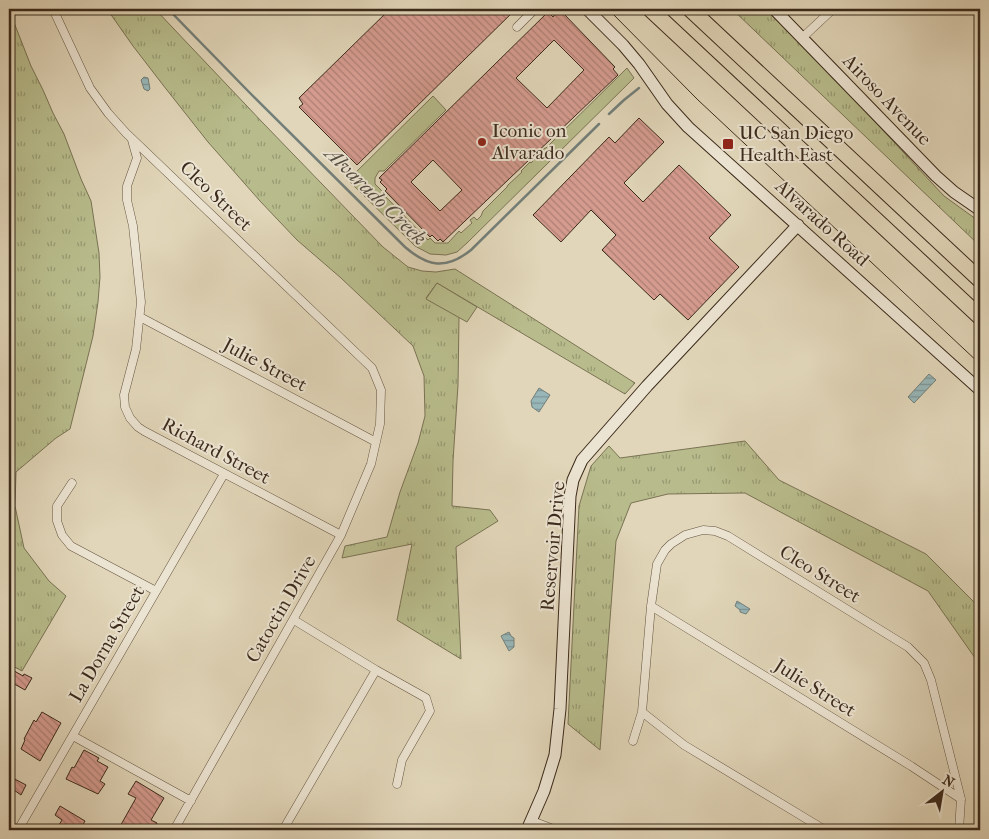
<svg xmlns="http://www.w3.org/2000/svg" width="989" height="839" viewBox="0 0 989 839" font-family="'IM FELL French Canon',serif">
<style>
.grass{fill:url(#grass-tufts);stroke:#7a7354}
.green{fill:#b8bc8c;stroke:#7a7354}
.water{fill:url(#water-rules);stroke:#737f7a}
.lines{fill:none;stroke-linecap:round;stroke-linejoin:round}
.stream{stroke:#737f7a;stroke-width:2.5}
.building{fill:url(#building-back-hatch);stroke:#3b2a1b;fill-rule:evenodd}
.street-casing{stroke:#645542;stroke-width:9}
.secondary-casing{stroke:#3b2a1b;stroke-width:13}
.highway-casing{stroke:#3b2a1b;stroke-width:17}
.street{stroke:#ece4d2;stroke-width:8}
.secondary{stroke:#ece4d2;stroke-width:11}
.highway{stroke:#e1d6b9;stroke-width:15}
.tram{stroke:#3b2a1b;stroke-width:1}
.poi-dot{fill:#8f2418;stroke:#ece4d2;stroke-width:2}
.labels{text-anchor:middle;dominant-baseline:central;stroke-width:4;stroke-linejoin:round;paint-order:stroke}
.street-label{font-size:19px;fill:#3b2a1b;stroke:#ece4d2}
.poi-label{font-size:19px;fill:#3b2a1b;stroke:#ece4d2;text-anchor:start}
.water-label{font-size:20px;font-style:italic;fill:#524d42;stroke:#ece4d2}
</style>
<defs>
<pattern id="grass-tufts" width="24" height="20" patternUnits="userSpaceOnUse" patternTransform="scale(1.25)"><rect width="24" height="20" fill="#b8bc8c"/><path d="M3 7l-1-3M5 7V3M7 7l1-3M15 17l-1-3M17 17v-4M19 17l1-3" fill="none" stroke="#979972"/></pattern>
<pattern id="water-rules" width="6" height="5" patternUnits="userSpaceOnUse" patternTransform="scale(1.25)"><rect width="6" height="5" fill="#98b7b9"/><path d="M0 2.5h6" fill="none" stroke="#7d9596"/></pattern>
<pattern id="building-back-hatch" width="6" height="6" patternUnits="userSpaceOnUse" patternTransform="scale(1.25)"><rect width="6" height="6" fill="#d59b8f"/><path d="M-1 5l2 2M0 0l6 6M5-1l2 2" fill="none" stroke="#ae7f74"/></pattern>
</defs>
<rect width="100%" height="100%" fill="#e1d6b9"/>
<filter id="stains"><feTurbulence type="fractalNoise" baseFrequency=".004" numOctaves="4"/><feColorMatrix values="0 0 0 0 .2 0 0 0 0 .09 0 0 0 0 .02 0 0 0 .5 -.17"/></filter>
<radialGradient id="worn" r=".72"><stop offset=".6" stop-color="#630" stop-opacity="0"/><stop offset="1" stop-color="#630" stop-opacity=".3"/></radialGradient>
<path class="grass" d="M107 9H155L263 123 383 247 408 267 422 271 436 272 455 269 635 383 625 394 437 283 426 298 459 317 458 385 453 461 452 506 490 510 498 521 456 547 461 659 397 620 412 544 342 558 345 546 387 537 400 492 418 443 425 416 424 376 413 346 341 278 297 240 260 201 208 142 163 85 133 46Z
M732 9H768L812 54 944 196 980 222V246Z
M9 13 13 20 31 66 43 90 53 113 64 134 81 179 91 201 99 253 100 277 98 302 93 336 70 429 56 438 16 472 15 506 24 548 49 581 66 596 22 671 9 664Z
M745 441 779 480 926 554 980 608V665L928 591 745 493 668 494 631 503 616 541 600 750 568 724 579 506 591 466 609 446 620 458Z"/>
<path class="green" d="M627 68 634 78 467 243 457 252 446 255 430 254 415 246 348 180 433 96 446 110 384 171H379L375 178V184L383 192 382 193 428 240 430 238 435 243H448L459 231 461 233 472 223 470 220 474 217 477 220 481 216 483 211 507 187 508 185 522 172 521 171 530 162 531 163 537 157 536 156 545 148H546Z
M437 283 477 307 467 322 426 299Z"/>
<path class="water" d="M144 77 148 78 150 89 148 91 144 89 141 80Z
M929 374 936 380 914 403 908 397Z
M539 388 550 395 539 412 532 407 531 401Z
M737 601 750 609 746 614 740 612V610L735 606Z
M509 632 511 636 514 638V647L509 651 501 636Z"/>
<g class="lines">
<path class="stream" d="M168 9 249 92 405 247C428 267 446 270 471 250L599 124
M609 114 624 100 639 88"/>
</g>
<path class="building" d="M390 9H516L357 165 299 107 303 104 299 98Z
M548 12 553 17 555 14H564L615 67 613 69 618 75 443 242 440 239 438 241 432 235 430 237 385 191 387 189 380 182 382 180 379 178ZM554 40 584 70 547 108 516 78ZM433 160 462 190 440 211 411 182Z
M639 118 664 142 624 183 643 202 679 165 731 215 709 238 739 267 688 320 660 294 654 300 602 250 616 235 591 210 561 242 533 215 609 137 615 143Z
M9 668 23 676 24 674 32 678 25 690 9 681Z
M42 712 61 723 40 761 21 749 25 740 24 739 34 720 36 722Z
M84 750 99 758 97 761 108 767 100 781 105 784 98 794 66 779 72 767 74 768Z
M9 776 26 785 21 795 14 790 9 797Z
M136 781 164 798 151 820 157 823 156 830H118L136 798 128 794Z
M60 806 85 821 80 830H56L62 820 55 815Z"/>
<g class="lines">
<defs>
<path id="street" d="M53 9 90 88 108 113 126 133 372 368 381 390 380 424 371 464 341 535 174 830
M517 27 535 9
M802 38 833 9
M132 140 137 158 127 186V200L133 226 141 302 136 349 124 395 125 407 130 418 138 427 144 431 341 535
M140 317 376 442
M72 483 57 506V521L62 535 71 546 156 591
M651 606 911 766 961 799
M294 620 376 670 426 698 430 711 402 760 397 784
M642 712 684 745 825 830
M73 736 191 801
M633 741 642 712 651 606 657 564 665 550 671 544 685 535 703 530 715 531 728 536 908 647 924 663 931 680 961 799 959 830
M532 821 556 830
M18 830 224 474
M283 830 376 670"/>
<path id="secondary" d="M587 9 623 45 639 64 667 104 688 127 980 390
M774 9 936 176 954 192 980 210
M527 830 544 791 555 755 560 709 570 496 573 480 582 460 647 386 798 225"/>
<path id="highway" d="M650 9 980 317
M690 9 980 280"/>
</defs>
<use href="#street" class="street-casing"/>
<use href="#secondary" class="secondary-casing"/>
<use href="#highway" class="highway-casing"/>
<use href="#street" class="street"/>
<use href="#secondary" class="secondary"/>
<use href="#highway" class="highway"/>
<path class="tram" d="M608 9 698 100 980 364"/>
</g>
<g class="poi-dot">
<circle cx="482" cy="142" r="5"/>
<rect x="722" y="138" width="12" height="12" rx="2.5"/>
</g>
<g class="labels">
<g class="street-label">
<text transform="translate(887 100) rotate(46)">Airoso Avenue</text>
<text transform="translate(216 196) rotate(44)">Cleo Street</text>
<text transform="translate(822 223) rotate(42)">Alvarado Road</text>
<text transform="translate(265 365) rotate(28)">Julie Street</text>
<text transform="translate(216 451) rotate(28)">Richard Street</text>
<text transform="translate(553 546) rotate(-85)">Reservoir Drive</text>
<text transform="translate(820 574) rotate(32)">Cleo Street</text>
<text transform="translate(281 609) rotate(-60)">Catoctin Drive</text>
<text transform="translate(107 644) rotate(-60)">La Dorna Street</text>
<text transform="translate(815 688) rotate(32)">Julie Street</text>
</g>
<g class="poi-label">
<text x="492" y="131">Iconic on<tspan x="492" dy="22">Alvarado</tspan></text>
<text x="739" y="133">UC San Diego<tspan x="739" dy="22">Health East</tspan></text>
</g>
<g class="water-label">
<text transform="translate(376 196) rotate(44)">Alvarado Creek</text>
</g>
</g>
<rect width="989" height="839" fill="none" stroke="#e1d6b9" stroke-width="30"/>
<rect x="10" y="10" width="969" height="819" fill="none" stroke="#3b2a1b" stroke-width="2.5"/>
<rect x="15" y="15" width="959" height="809" fill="none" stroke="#3b2a1b"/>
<g transform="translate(942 792) rotate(31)" stroke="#ece4d2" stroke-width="4" paint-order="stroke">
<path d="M0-4L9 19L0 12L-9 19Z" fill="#3b2a1b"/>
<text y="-8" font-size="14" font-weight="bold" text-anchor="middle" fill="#3b2a1b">N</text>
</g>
<rect width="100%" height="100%" filter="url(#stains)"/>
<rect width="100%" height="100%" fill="url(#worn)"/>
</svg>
